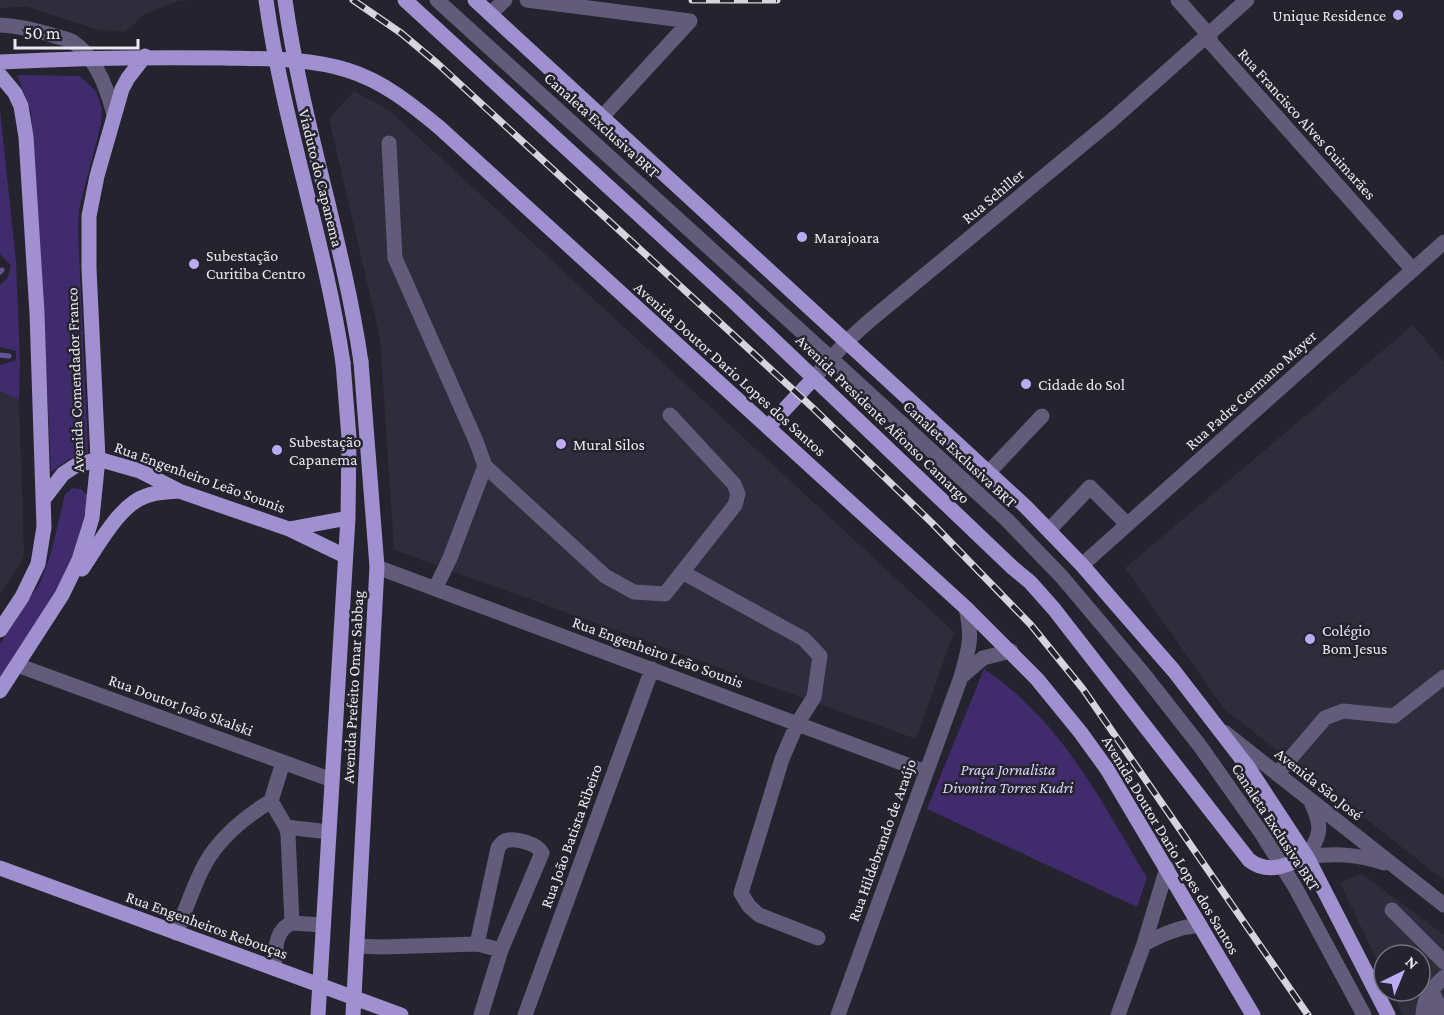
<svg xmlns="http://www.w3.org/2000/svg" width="1444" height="1015" viewBox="0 0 1444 1015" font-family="'Crimson Pro',serif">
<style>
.built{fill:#2f2c3c}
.green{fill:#402b6c}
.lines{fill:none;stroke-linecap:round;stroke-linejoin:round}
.stream{stroke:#675399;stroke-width:5}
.minor{stroke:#625b7a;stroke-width:15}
.major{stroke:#a090d0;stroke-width:15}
.rail-casing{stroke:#d6d5dc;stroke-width:7}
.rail{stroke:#25232e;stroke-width:4.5;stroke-dasharray:14;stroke-linecap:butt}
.major-bridge{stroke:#a090d0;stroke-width:15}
.poi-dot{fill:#bcaaf5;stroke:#25232e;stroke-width:2}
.labels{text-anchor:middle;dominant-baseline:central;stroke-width:5;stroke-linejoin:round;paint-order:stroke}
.poi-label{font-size:16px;fill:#eae9f0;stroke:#25232e;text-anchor:start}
.street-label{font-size:16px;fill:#eae9f0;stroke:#25232e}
.park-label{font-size:16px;font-style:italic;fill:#dad2fb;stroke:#25232e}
</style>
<rect width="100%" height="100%" fill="#25232e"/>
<path class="built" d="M0 0H189L175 2 145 14 125 32 99 30 27 7 0 8Z
M354 91 389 110 954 632 916 739 394 550 380 338 329 119Z
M1413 325 1444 362V880L1225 710 1125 568Z
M0 391 19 400 24 552 22 561 0 595Z
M1361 873 1444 935V1015H1403L1392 991H1420V955H1384V975L1340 883Z"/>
<path class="green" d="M17 75 80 76 96 91 102 109 101 124 79 209 78 228 88 453 69 459 51 472 45 341 31 111Z
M0 110 16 262 20 361 19 400 0 391V365L16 360V351L0 347V285L8 277 11 265 0 254Z
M72 488 81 489 89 497 74 553 61 585 0 682V644L41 581 51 553 65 494Z
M984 669C1060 719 1102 802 1147 878L1137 907 927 809Z"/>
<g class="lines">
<path class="stream" d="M0 272 2 270
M0 355 9 356"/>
<path class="minor" d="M437 0 814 343 1007 520 1062 577 1142 672 1200 746 1262 834 1295 887 1364 1015
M527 0 690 21 602 117
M1178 0 1208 34 1212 44 1413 270
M490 14 505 0
M0 25C20 26 36 30 55 36 61 38 69 39 73 42 96 57 108 91 114 115
M389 143 395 258 476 441 485 466 450 558 435 589
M814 378 846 342 868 322 1111 121 1247 0
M485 466 605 576 634 592 665 594 735 505 738 494 734 484 670 415
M988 473 1042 416
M1049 530 1090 487 1127 524
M1082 565 1444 242
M377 567 926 772
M682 572 804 639 820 656 814 697 797 724 782 759 741 893 749 906 759 915 818 938
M17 665 332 780
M961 677 983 658 1011 651
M1224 732 1444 905
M1277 774 1325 718 1343 711 1394 716 1444 677
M286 827 329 832
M1307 857C1334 853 1357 854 1384 863
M1307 857C1321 834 1323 827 1311 802
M1392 910 1444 962
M292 923 323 925
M176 933C186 910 193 886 205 864 220 837 245 817 271 801
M1144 944C1163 934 1179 927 1200 925
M357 946 382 947 477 944 501 950 542 853C538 844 515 837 505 841 501 843 500 845 498 848L477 944
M274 968C276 951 274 930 292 923L288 834 286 827 271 801 283 762
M1431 989 1437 1002V1015
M481 1015 501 950
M525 1015 652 669
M838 1015 961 677C969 648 973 638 966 608
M1118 1015 1144 944 1167 868
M1423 1015C1424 997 1431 989 1444 977"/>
<path class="major" d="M405 0 734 302 1013 568 1030 582 1054 609 1249 860C1268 875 1287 865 1307 857
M475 0 1026 507 1082 565 1174 671 1248 767 1307 857 1388 1015
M0 62C75 58 149 57 224 58 265 59 308 58 347 70 383 81 411 104 440 128L966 608 1037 679 1081 733 1107 769 1253 1015
M0 75 15 93 21 106 26 137 37 313 44 527 38 564 22 597 0 630
M768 427 814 378
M43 500 63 474 75 466 98 459 140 471 179 491 289 529 345 556
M289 529 348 518
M82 569C98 546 120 504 146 496 156 492 169 492 179 491
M0 691 62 595 79 560 92 518 98 459 89 268V216L97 176 122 89 128 78 145 56
M0 868 401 1015
M318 1015 348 518 349 438 343 363
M353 1015 377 567 361 362"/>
<defs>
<path id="rail" d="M353 0 401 33 438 64 813 408 932 523 1031 625 1083 689 1308 1015
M692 0H777"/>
</defs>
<use href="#rail" class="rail-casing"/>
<use href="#rail" class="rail"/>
<path class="major-bridge" d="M266 0C283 123 325 241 343 363
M285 0C302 122 343 240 361 362"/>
</g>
<g class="poi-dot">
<circle cx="1398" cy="15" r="6"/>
<circle cx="802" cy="237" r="6"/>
<circle cx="194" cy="264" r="6"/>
<circle cx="1026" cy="384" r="6"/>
<circle cx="561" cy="444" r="6"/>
<circle cx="277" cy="450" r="6"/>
<circle cx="1310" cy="639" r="6"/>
</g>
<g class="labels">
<g class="poi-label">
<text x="1386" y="15" text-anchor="end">Unique Residence</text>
<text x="814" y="237">Marajoara</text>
<text x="206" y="255">Subestação<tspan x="206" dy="18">Curitiba Centro</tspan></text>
<text x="1038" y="384">Cidade do Sol</text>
<text x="289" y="441">Subestação<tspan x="289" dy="18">Capanema</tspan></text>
<text x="573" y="444">Mural Silos</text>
<text x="1322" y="630">Colégio<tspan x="1322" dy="18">Bom Jesus</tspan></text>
</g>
<g class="street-label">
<text transform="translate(1307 124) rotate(48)">Rua Francisco Alves Guimarães</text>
<text transform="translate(602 125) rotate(42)">Canaleta Exclusiva BRT</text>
<text transform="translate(321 178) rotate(76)">Viaduto do Capanema</text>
<text transform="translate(993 196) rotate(-40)">Rua Schiller</text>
<text transform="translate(730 369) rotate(42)">Avenida Doutor Dario Lopes dos Santos</text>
<text transform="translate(75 380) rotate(-92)">Avenida Comendador Franco</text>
<text transform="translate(1251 390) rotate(-42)">Rua Padre Germano Mayer</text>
<text transform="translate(883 419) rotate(44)">Avenida Presidente Affonso Camargo</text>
<text transform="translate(960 454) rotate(43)">Canaleta Exclusiva BRT</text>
<text transform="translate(200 477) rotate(20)">Rua Engenheiro Leão Sounis</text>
<text transform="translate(658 652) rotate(20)">Rua Engenheiro Leão Sounis</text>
<text transform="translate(353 687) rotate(-87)">Avenida Prefeito Omar Sabbag</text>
<text transform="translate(181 705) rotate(20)">Rua Doutor João Skalski</text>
<text transform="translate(1319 784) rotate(38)">Avenida São José</text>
<text transform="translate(1276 827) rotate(57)">Canaleta Exclusiva BRT</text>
<text transform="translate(571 836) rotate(-70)">Rua João Batista Ribeiro</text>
<text transform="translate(882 840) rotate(-70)">Rua Hildebrando de Araújo</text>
<text transform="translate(1171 845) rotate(59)">Avenida Doutor Dario Lopes dos Santos</text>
<text transform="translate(207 925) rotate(20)">Rua Engenheiros Rebouças</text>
</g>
<g class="park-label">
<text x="1008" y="769">Praça Jornalista<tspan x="1008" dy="18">Divonira Torres Kudri</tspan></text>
</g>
</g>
<g transform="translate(1402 973) rotate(43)"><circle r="28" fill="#25232e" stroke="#74727c" stroke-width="1.5"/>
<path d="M0-4.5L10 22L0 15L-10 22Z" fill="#bcaaf5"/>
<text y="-9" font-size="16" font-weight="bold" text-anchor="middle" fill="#eae9f0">N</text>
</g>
<path d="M15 39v9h123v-9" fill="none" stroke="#eae9f0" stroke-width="3"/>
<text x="24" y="39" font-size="18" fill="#eae9f0" stroke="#25232e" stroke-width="4.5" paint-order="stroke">50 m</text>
</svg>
